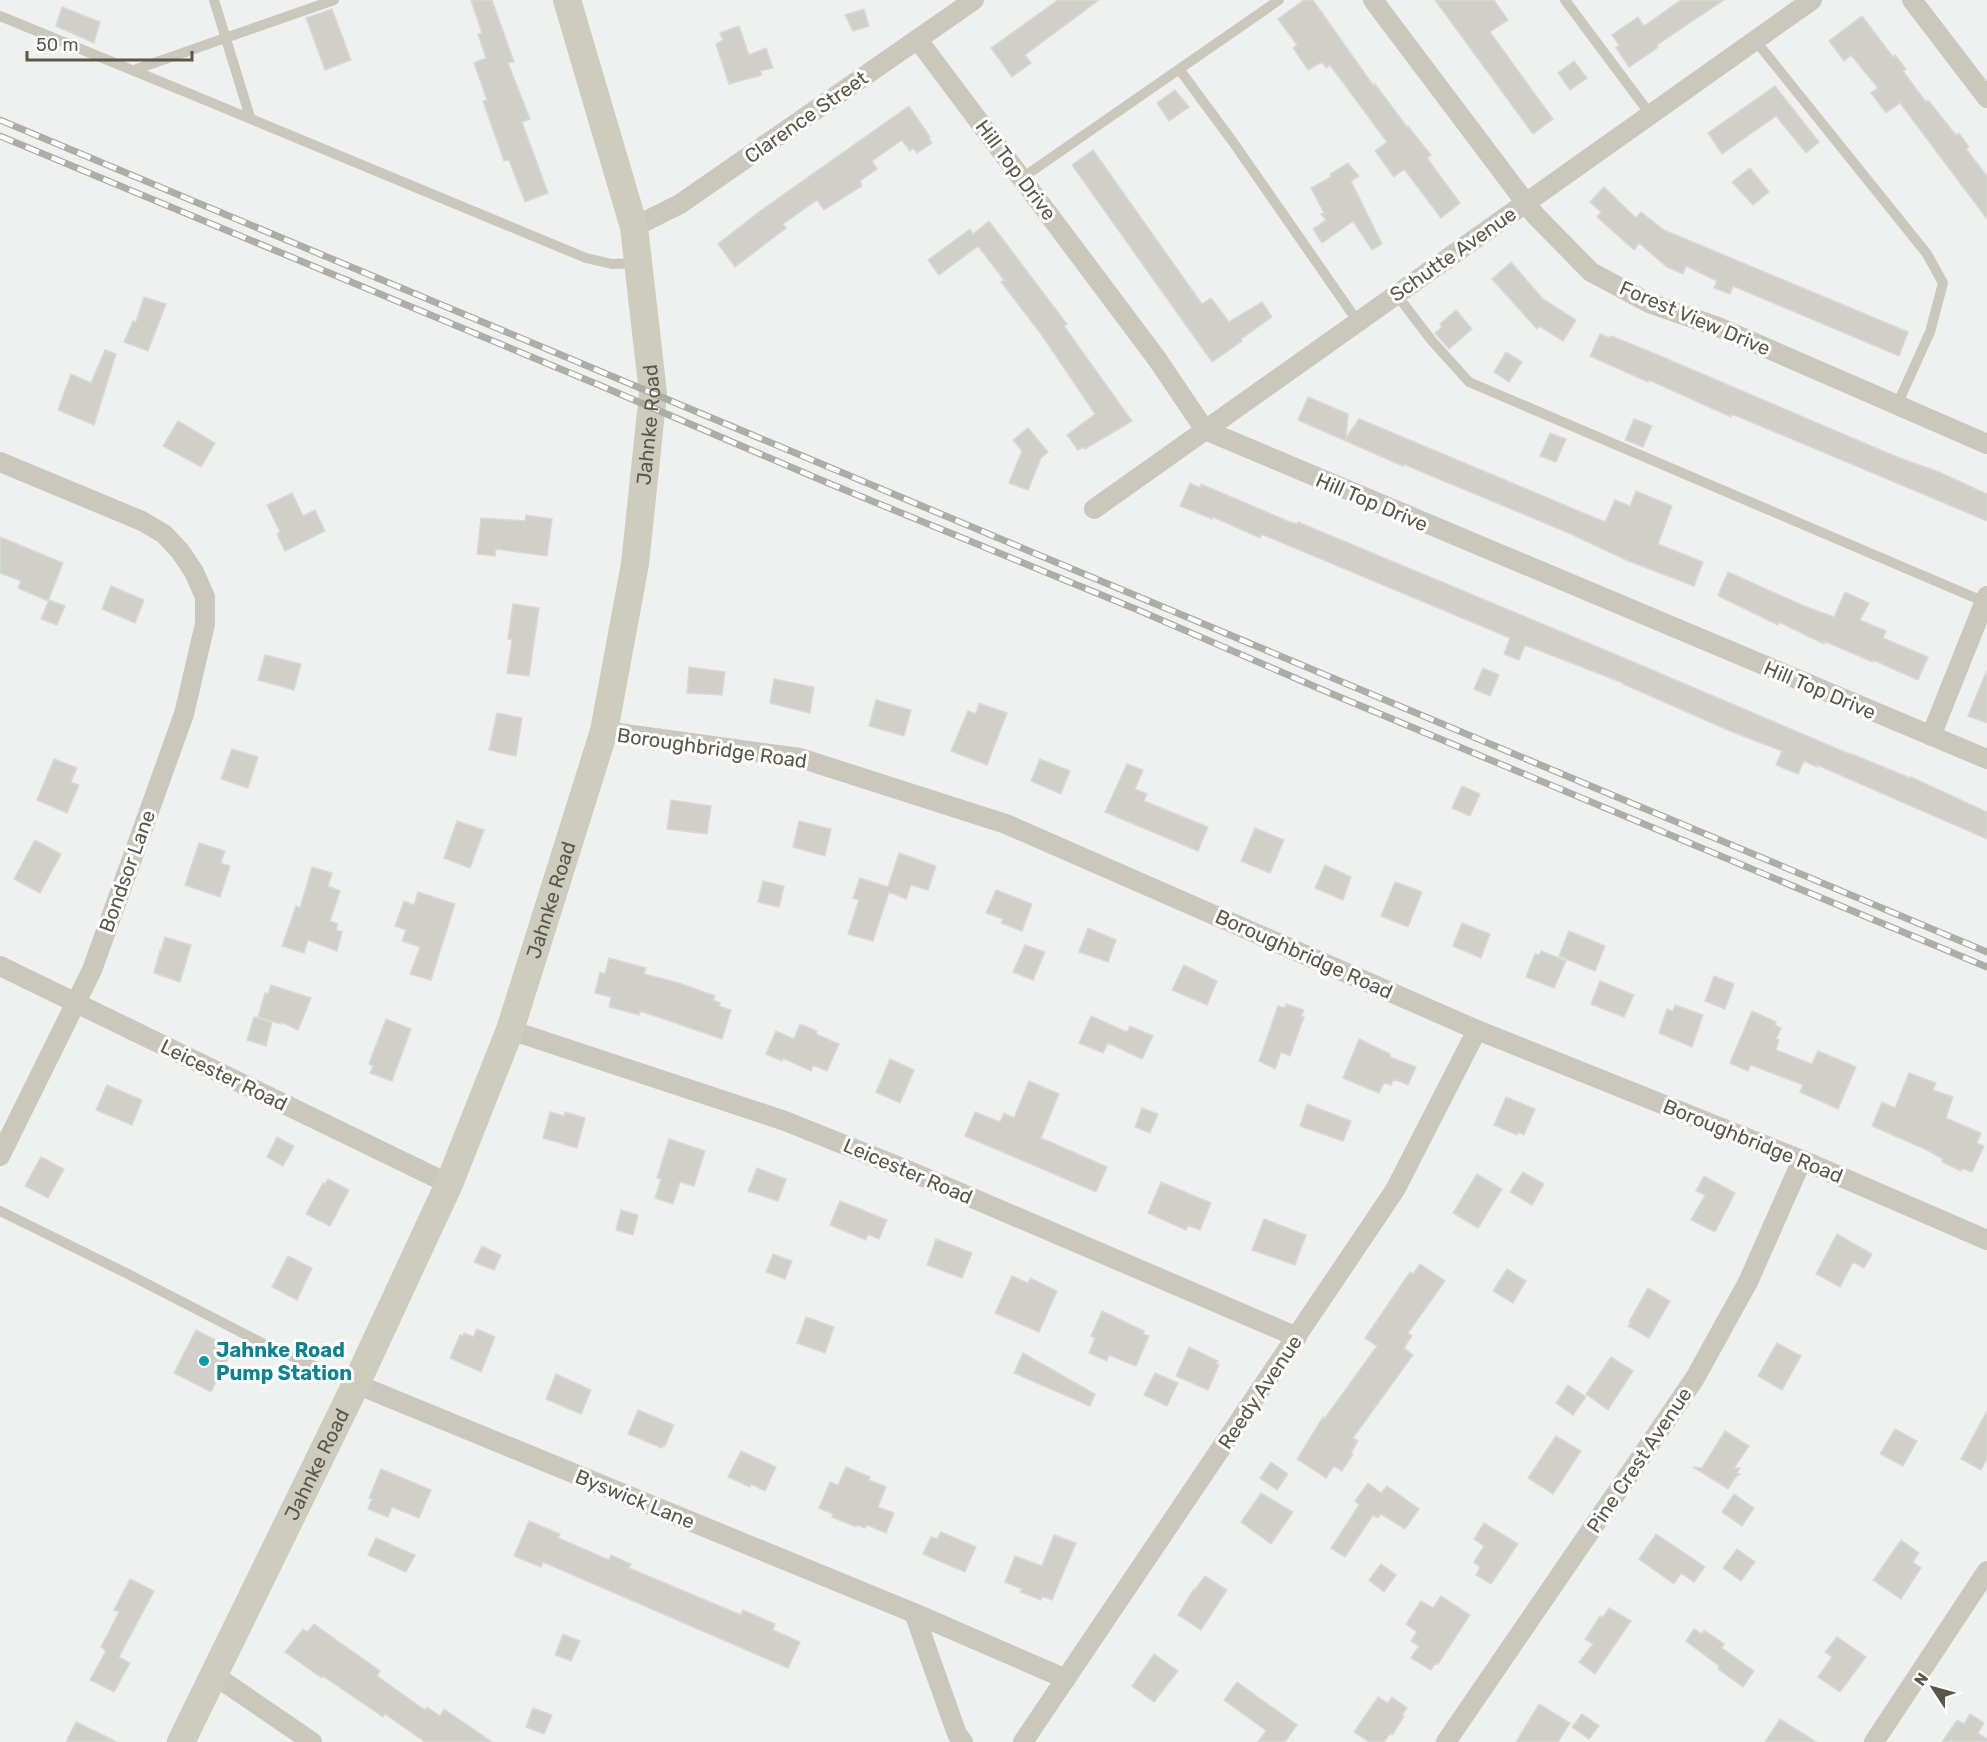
<svg xmlns="http://www.w3.org/2000/svg" width="1987" height="1742" viewBox="0 0 1987 1742" font-family="Rubik,sans-serif">
<style>
.building{fill:#d0cfca;stroke:#d9dad4;stroke-width:1.5}
.lines{fill:none;stroke-linecap:round;stroke-linejoin:round}
.lane{stroke:#cac7bc;stroke-width:10}
.street{stroke:#cac7bc;stroke-width:20}
.secondary{stroke:#ceccbd;stroke-width:28}
.rail-casing{stroke:#adaca5;stroke-width:7}
.rail{stroke:#fff;stroke-width:4.5;stroke-dasharray:14;stroke-linecap:butt}
.culture-dot{fill:#0f9aa8;stroke:#fff;stroke-width:2}
.labels{text-anchor:middle;dominant-baseline:central;stroke-width:6;stroke-linejoin:round;paint-order:stroke}
.street-label{font-size:20px;fill:#5a5749;stroke:#fff}
.culture-label{font-size:20px;font-weight:bold;fill:#0d838f;stroke:#fff;text-anchor:start}
</style>
<rect width="100%" height="100%" fill="#eff1f1"/>
<path class="building" d="M471 0H492L514 62 508 63 530 119 522 122 548 193 525 202 509 160 504 161 483 101 487 100 474 63 486 58 478 34 482 33Z
M1058 0H1099L1025 55 1031 63 1012 77 991 48Z
M1304 0H1313L1373 85 1375 84 1407 127 1408 126 1431 155 1427 158 1460 203 1441 218 1404 169 1394 177 1375 151 1387 142 1330 65 1326 68 1322 62 1308 70 1293 48 1297 45 1278 19Z
M1435 0H1494L1508 20 1490 32 1553 119 1533 134Z
M1681 0H1724L1657 45 1658 47 1653 51 1629 67 1616 48 1619 45 1612 35 1638 17 1644 26Z
M62 7 100 22 94 43 56 26Z
M332 9 351 60 325 70 306 18Z
M864 9 869 26 853 31 845 15Z
M1862 16 1893 57 1895 55 1906 69 1903 71 1926 102 1928 100 1956 135 1959 133 1969 147 1966 149 1987 176V219L1900 103 1886 113 1871 93 1878 88 1851 55 1844 61 1829 41Z
M739 26 749 55 766 48 773 68 760 71 762 75 729 84 716 44 723 40 720 33Z
M1574 61 1587 78 1570 90 1558 73Z
M1775 86 1819 142 1806 153 1776 116 1722 154 1708 133Z
M1175 90 1189 107 1169 121 1157 103Z
M909 106 930 137 929 138 932 143 917 153 913 148 910 151 902 140 872 161 877 169 860 181 862 186 824 210 817 200 783 224 786 228 735 267 718 244 760 211Z
M1093 150 1202 304 1211 298 1229 322 1262 302 1272 317 1241 339 1242 341 1212 362 1072 165Z
M1348 163 1359 176 1351 181 1382 244 1372 250 1353 221 1322 243 1313 229 1326 220 1321 214 1324 213 1311 188 1331 177 1330 174Z
M1750 168 1769 192 1753 205 1732 182Z
M1604 187 1636 218 1641 212 1664 230 1908 332 1899 356 1733 286 1730 294 1714 288 1717 281 1686 266 1683 274 1667 267 1639 243 1634 250 1597 217 1601 212 1590 202Z
M989 221 1067 324 1064 326 1132 421 1085 449 1083 447 1078 450 1067 435 1095 414 1041 334 1001 282 1004 280 978 246 939 275 928 260 970 229 973 234Z
M1511 262 1543 299 1576 320 1563 341 1539 326 1537 329 1492 279Z
M144 297 166 304 148 351 124 342 133 321 136 322Z
M1456 310 1472 329 1449 349 1435 333 1442 327 1440 324Z
M1600 334 1610 338 1611 336 1658 355 1897 457 1939 472 1987 494V521L1732 414 1731 417 1649 380 1648 382 1590 356Z
M105 350 116 354 94 425 58 410 71 374 91 383Z
M1506 352 1522 362 1509 382 1494 372Z
M1308 397 1348 414 1346 438 1359 419 1362 420 1605 522 1615 500 1630 506 1636 491 1672 506 1658 544 1703 562 1694 586 1626 560 1571 534 1403 464V466L1298 420Z
M1634 419 1652 426 1643 447 1625 440Z
M178 421 215 443 201 467 163 446Z
M1028 428 1048 452 1041 458 1028 490 1009 483 1022 451 1013 440Z
M1550 433 1566 439 1556 462 1540 456Z
M1190 483 1200 488 1201 484 1290 522 1297 524 1298 522 1605 650 1852 755V754L1910 778 1911 777 1987 812V839L1817 765V767L1804 761 1798 774 1776 765 1782 751 1730 731 1623 684V683L1525 645 1519 660 1504 654 1510 638 1261 534 1260 538 1213 517 1212 519 1180 506Z
M292 493 303 516 315 510 325 531 285 551 277 534 280 532 267 505Z
M526 515 552 519 547 556 496 549 495 556 477 554 481 518 525 521Z
M0 537 63 563 48 601 18 588 21 581 0 573Z
M1728 572 1804 606 1834 617 1845 592 1869 603 1860 620 1886 631 1883 638 1928 657 1918 680 1873 660V662L1824 641V644L1779 622 1778 625 1720 597 1718 595Z
M111 586 144 600 135 623 102 609Z
M49 600 65 606 57 625 41 619Z
M513 604 539 608 529 676 507 673 512 640 508 639Z
M265 655 301 664 294 690 258 680Z
M689 667 725 672 722 695 687 693Z
M1483 668 1499 675 1490 696 1474 689Z
M1987 670V723L1968 716Z
M774 679 814 687 810 713 770 703Z
M876 700 911 710 904 736 869 726Z
M979 703 1007 713 987 765 951 751 968 711 976 714Z
M497 713 522 718 516 756 489 750Z
M232 749 258 757 248 788 221 779Z
M54 759 77 768 71 782 79 785 67 813 37 800Z
M1040 759 1070 771 1061 794 1031 781Z
M1127 764 1143 770 1135 789 1147 794 1144 801 1208 827 1198 851 1105 812Z
M1462 786 1480 794 1470 816 1452 808Z
M671 800 711 806 707 834 667 829Z
M457 821 484 830 470 868 444 858Z
M799 821 831 829 825 856 793 847Z
M1255 828 1284 840 1270 873 1241 861Z
M35 840 61 854 40 893 14 879Z
M199 843 225 851 221 863 230 866 220 897 185 885Z
M899 853 936 866 928 890 911 885 906 899 889 892 873 941 848 934 859 900 853 898 860 878 888 887Z
M1325 865 1351 877 1343 900 1315 888Z
M312 867 332 873 328 886 340 891 330 921 338 924 336 930 342 932 337 951 308 940 304 953 282 946 296 906 300 908Z
M763 881 784 886 779 907 758 902Z
M1395 882 1422 892 1408 927 1381 916Z
M996 890 1032 904 1022 931 1001 923 1003 919 986 913Z
M418 892 455 904 431 980 410 974 420 947 402 941 406 930 395 926 404 901 414 905Z
M1462 923 1490 934 1481 958 1453 946Z
M1088 928 1116 940 1108 962 1079 952Z
M1569 931 1605 946 1595 971 1559 956Z
M165 937 191 945 180 982 154 973 160 950 161 951Z
M1025 945 1045 952 1033 980 1013 972Z
M1541 951 1566 961 1554 988 1526 977 1535 954 1539 955Z
M609 958 646 968 644 974 679 983 715 996 713 1000 720 1003 719 1006 731 1010 722 1039 640 1011 639 1015 609 1007 611 997 595 993 600 972 605 974Z
M1184 965 1217 981 1207 1005 1172 990Z
M1714 976 1734 984 1725 1009 1705 1001Z
M1600 981 1634 995 1624 1017 1591 1004Z
M271 985 311 998 298 1030 281 1022V1024L258 1017 265 993 268 994Z
M1286 1004 1304 1010 1301 1016 1304 1017 1290 1056 1281 1052 1275 1069 1259 1061 1278 1006 1285 1008Z
M1675 1005 1703 1015 1692 1047 1659 1033 1667 1009 1673 1011Z
M1752 1011 1776 1022 1775 1025 1781 1028 1776 1039 1779 1040 1776 1050 1812 1064 1818 1051 1856 1067 1838 1109 1800 1092 1803 1085 1751 1065 1748 1071 1730 1063Z
M1091 1016 1127 1032 1130 1026 1153 1036 1142 1059 1108 1043 1103 1053 1079 1043Z
M254 1017 272 1022 266 1046 247 1040Z
M386 1019 411 1029 392 1081 370 1073 373 1066 369 1064Z
M800 1024 817 1031 816 1034 839 1044 827 1071 813 1065 811 1071 783 1058 782 1061 766 1054 776 1031 794 1039Z
M1359 1039 1390 1054V1057L1416 1067 1408 1085 1394 1079 1391 1085 1384 1083 1379 1093 1343 1078Z
M890 1059 914 1070 900 1103 876 1092Z
M1909 1073 1936 1083 1933 1090 1953 1097 1946 1118 1981 1133 1977 1143 1984 1146 1972 1172 1962 1168 1961 1171 1942 1162 1943 1159 1925 1149 1872 1126 1882 1102 1895 1108Z
M1029 1081 1059 1094 1041 1138 1107 1167 1096 1192 965 1136 975 1112 1000 1122 1004 1113 1014 1118Z
M107 1085 142 1100 132 1125 96 1110Z
M1506 1097 1535 1109 1524 1135 1518 1132 1517 1135 1494 1125Z
M1307 1104 1351 1121 1343 1141 1300 1126Z
M1142 1108 1158 1114 1150 1133 1135 1127Z
M550 1112 564 1116 565 1112 585 1118 577 1148 543 1138Z
M277 1137 294 1146 283 1166 267 1157Z
M669 1139 705 1151 694 1186 680 1182 673 1204 655 1198 661 1179 657 1178Z
M41 1157 64 1169 48 1198 25 1186Z
M757 1168 786 1179 778 1201 748 1191Z
M1523 1172 1544 1184 1532 1205 1510 1192Z
M1477 1174 1502 1189 1478 1228 1453 1213Z
M1704 1176 1735 1193 1715 1232 1691 1220 1705 1195 1696 1191Z
M328 1179 349 1190 330 1226 306 1214 323 1183 325 1184Z
M1161 1182 1211 1203 1200 1230 1188 1225 1186 1230 1148 1213Z
M840 1201 887 1220 879 1239 868 1234 866 1240 830 1225Z
M621 1210 638 1215 633 1235 616 1230Z
M1264 1219 1306 1235 1295 1265 1252 1250Z
M1837 1234 1872 1254 1864 1268 1853 1262 1840 1287 1816 1274Z
M936 1239 972 1253 962 1278 927 1265Z
M482 1246 501 1255 494 1270 474 1262Z
M773 1254 792 1261 785 1279 766 1272Z
M288 1256 312 1268 297 1300 272 1287Z
M1420 1264 1445 1281 1408 1333 1412 1336 1404 1348 1413 1355 1353 1438 1358 1441 1351 1453 1353 1454 1342 1471 1334 1466 1326 1478 1297 1459 1323 1417 1325 1418 1377 1346 1365 1338 1410 1272 1413 1274Z
M1507 1269 1526 1281 1513 1303 1493 1291Z
M1012 1276 1028 1283 1030 1278 1057 1291 1039 1332 995 1313Z
M1648 1288 1670 1301 1649 1338 1628 1326 1631 1323 1629 1322Z
M1102 1311 1144 1331 1143 1334 1149 1336 1136 1366 1109 1355 1107 1361 1089 1353 1095 1338 1091 1336Z
M806 1317 834 1327 825 1353 797 1343Z
M477 1329 495 1337 481 1372 450 1358 460 1335 463 1336 464 1333 473 1337Z
M196 1330 233 1349 211 1392 174 1373Z
M1777 1343 1801 1356 1782 1390 1758 1376Z
M1189 1347 1218 1361 1216 1364 1219 1365 1208 1390 1176 1376Z
M1023 1353 1095 1394 1090 1406 1014 1373Z
M1611 1357 1633 1371 1608 1410 1586 1394Z
M1155 1373 1178 1383 1167 1406 1144 1395Z
M556 1374 591 1390 581 1414 546 1399Z
M1568 1385 1586 1397 1573 1415 1556 1403Z
M638 1410 674 1425 665 1446 663 1445 662 1448 628 1434Z
M1987 1411V1459L1981 1470 1961 1459Z
M1895 1429 1917 1441 1903 1466 1880 1454Z
M1725 1431 1749 1446 1734 1468H1740L1737 1473 1740 1474 1735 1478 1728 1489 1693 1467 1702 1468Z
M1556 1436 1581 1451 1553 1494 1528 1478Z
M741 1451 776 1467 765 1491 751 1484 750 1487 728 1477Z
M1271 1462 1288 1474 1277 1490 1260 1478Z
M846 1467 870 1477 869 1480 886 1487 878 1507 894 1513 886 1533 867 1525 865 1528 857 1525 856 1527 832 1517 833 1514 819 1508 830 1482 838 1485Z
M381 1469 431 1490 419 1518 392 1507 388 1517 368 1509 372 1499 369 1498Z
M1368 1483 1381 1493 1387 1486 1419 1509 1405 1529 1381 1514 1378 1518 1373 1515 1345 1557 1331 1548 1359 1505 1355 1501Z
M1261 1493 1293 1512 1271 1544 1241 1522Z
M1734 1494 1754 1508 1742 1526 1722 1512Z
M529 1521 560 1534 558 1538 609 1560 611 1555 631 1564 629 1568 741 1615 743 1610 775 1624 773 1630 800 1642 788 1668 543 1562 541 1567 514 1556Z
M1484 1523 1518 1544 1491 1584 1476 1575 1480 1567 1474 1562 1484 1546 1474 1539Z
M941 1532 976 1547 965 1572 923 1554 931 1537 937 1539Z
M1656 1534 1705 1567 1694 1582 1681 1573 1674 1584 1639 1559Z
M1054 1535 1076 1543 1052 1600 1042 1596 1041 1600 1020 1592 1022 1589 1005 1582 1015 1556 1042 1566Z
M376 1538 415 1555 406 1572 368 1555Z
M1901 1540 1919 1553 1913 1562 1921 1568 1901 1599 1873 1580Z
M1737 1549 1755 1562 1741 1581 1723 1568Z
M1381 1564 1396 1575 1384 1592 1369 1580Z
M1205 1576 1227 1590 1201 1630 1178 1615 1193 1590 1194 1591Z
M130 1579 154 1591 119 1657 130 1663 114 1692 90 1680 106 1651 101 1647 119 1612 114 1610Z
M1441 1596 1470 1615 1438 1664 1436 1663 1431 1670 1411 1658 1419 1646 1411 1641 1417 1632 1406 1624 1421 1601 1433 1608Z
M1609 1608 1631 1621 1595 1674 1579 1662 1593 1644 1585 1639 1600 1616 1603 1617Z
M314 1624 380 1671 377 1676 425 1710 427 1707 440 1716 444 1709 492 1742H425L385 1714 383 1717 323 1676 322 1678 285 1652 303 1629 307 1632Z
M1694 1629 1702 1634 1704 1630 1724 1644 1722 1648 1754 1671 1743 1687 1718 1669 1719 1666 1686 1641Z
M563 1634 580 1641 571 1661 555 1655Z
M1837 1637 1866 1657 1840 1692 1818 1677 1832 1657 1825 1652Z
M1154 1654 1178 1671 1154 1702 1132 1686Z
M1237 1682 1297 1725 1285 1742H1258L1266 1731 1264 1729 1224 1700Z
M1378 1697 1388 1703 1392 1697 1407 1708 1402 1715 1404 1716 1393 1734 1391 1733 1384 1742H1369L1354 1732Z
M1539 1704 1570 1723 1558 1742H1516Z
M533 1708 552 1715 544 1734 526 1727Z
M1582 1714 1599 1726 1589 1739 1572 1727Z
M1970 1714 1984 1723 1978 1733 1987 1739V1742H1942L1957 1720 1964 1724Z
M1780 1719 1816 1742H1765Z
M76 1722 117 1742H66Z"/>
<g class="lines">
<path class="lane" d="M214 0 250 117
M1565 0 1650 114
M0 16C196 95 391 178 586 258L612 264 638 263
M1755 40 1927 254 1943 283 1930 332 1897 405
M1179 69 1233 142 1358 322
M134 70 334 0
M1022 178 1279 0
M1396 294 1432 341 1469 382 1987 603
M0 1211 126 1273 270 1347 356 1384"/>
<path class="street" d="M1373 0 1535 215 1591 272 1649 303 1718 327 1987 444
M1912 0 1987 98
M918 40 1157 359 1205 430 1987 759
M634 227 680 204 974 0
M0 462 142 521 164 534 180 551 194 572 205 597V624L184 714 92 970 0 1156
M1094 509 1812 0
M604 731 800 758 1006 824 1477 1030 1802 1160 1987 1240
M1931 736 1987 596
M0 966 449 1184
M510 1030 785 1121 907 1170 1297 1337
M356 1384 914 1613 957 1734 963 1742
M914 1613 1066 1679
M214 1675 312 1742
M1023 1742 1395 1190 1477 1030
M1446 1742 1695 1378 1748 1282 1802 1160
M1874 1742 1987 1571"/>
<path class="secondary" id="s1" d="M181 1742 356 1384 449 1184 510 1030 604 731 635 564 653 393 634 227 567 0"/>
<defs>
<path id="rail" d="M0 120 1987 952
M0 136 599 385 828 483 1138 610 1325 691 1987 967"/>
</defs>
<use href="#rail" class="rail-casing"/>
<use href="#rail" class="rail"/>
</g>
<circle class="culture-dot" cx="204" cy="1361" r="6"/>
<g class="labels">
<g class="street-label">
<text transform="translate(806 117) rotate(-35)">Clarence Street</text>
<text transform="translate(1016 170) rotate(53)">Hill Top Drive</text>
<text transform="translate(1453 254) rotate(-35)">Schutte Avenue</text>
<text transform="translate(1695 318) rotate(23)">Forest View Drive</text>
<text stroke="none"><textPath href="#s1" startOffset="1408">Jahnke Road</textPath></text>
<text transform="translate(1372 502) rotate(23)">Hill Top Drive</text>
<text transform="translate(1820 690) rotate(23)">Hill Top Drive</text>
<text transform="translate(712 748) rotate(8)">Boroughbridge Road</text>
<text transform="translate(127 871) rotate(-70)">Bondsor Lane</text>
<text stroke="none"><textPath href="#s1" startOffset="921">Jahnke Road</textPath></text>
<text transform="translate(1304 954) rotate(24)">Boroughbridge Road</text>
<text transform="translate(224 1075) rotate(26)">Leicester Road</text>
<text transform="translate(1753 1141) rotate(22)">Boroughbridge Road</text>
<text transform="translate(908 1171) rotate(23)">Leicester Road</text>
<text transform="translate(1260 1392) rotate(-56)">Reedy Avenue</text>
<text transform="translate(1639 1460) rotate(-56)">Pine Crest Avenue</text>
<text stroke="none"><textPath href="#s1" startOffset="309">Jahnke Road</textPath></text>
<text transform="translate(635 1499) rotate(22)">Byswick Lane</text>
</g>
<g class="culture-label">
<text x="216" y="1350">Jahnke Road<tspan x="216" dy="23">Pump Station</tspan></text>
</g>
</g>
<g transform="translate(1933 1688) rotate(306)" stroke="#ffffff" stroke-width="4.5" paint-order="stroke">
<path d="M0-4.5L10 22L0 15L-10 22Z" fill="#5a5749"/>
<text y="-9" font-size="16" font-weight="bold" text-anchor="middle" fill="#5a5749">N</text>
</g>
<path d="M27 51v9h165v-9" fill="none" stroke="#5a5749" stroke-width="3"/>
<text x="36" y="51" font-size="18" fill="#5a5749" stroke="#ffffff" stroke-width="4.5" paint-order="stroke">50 m</text>
</svg>
